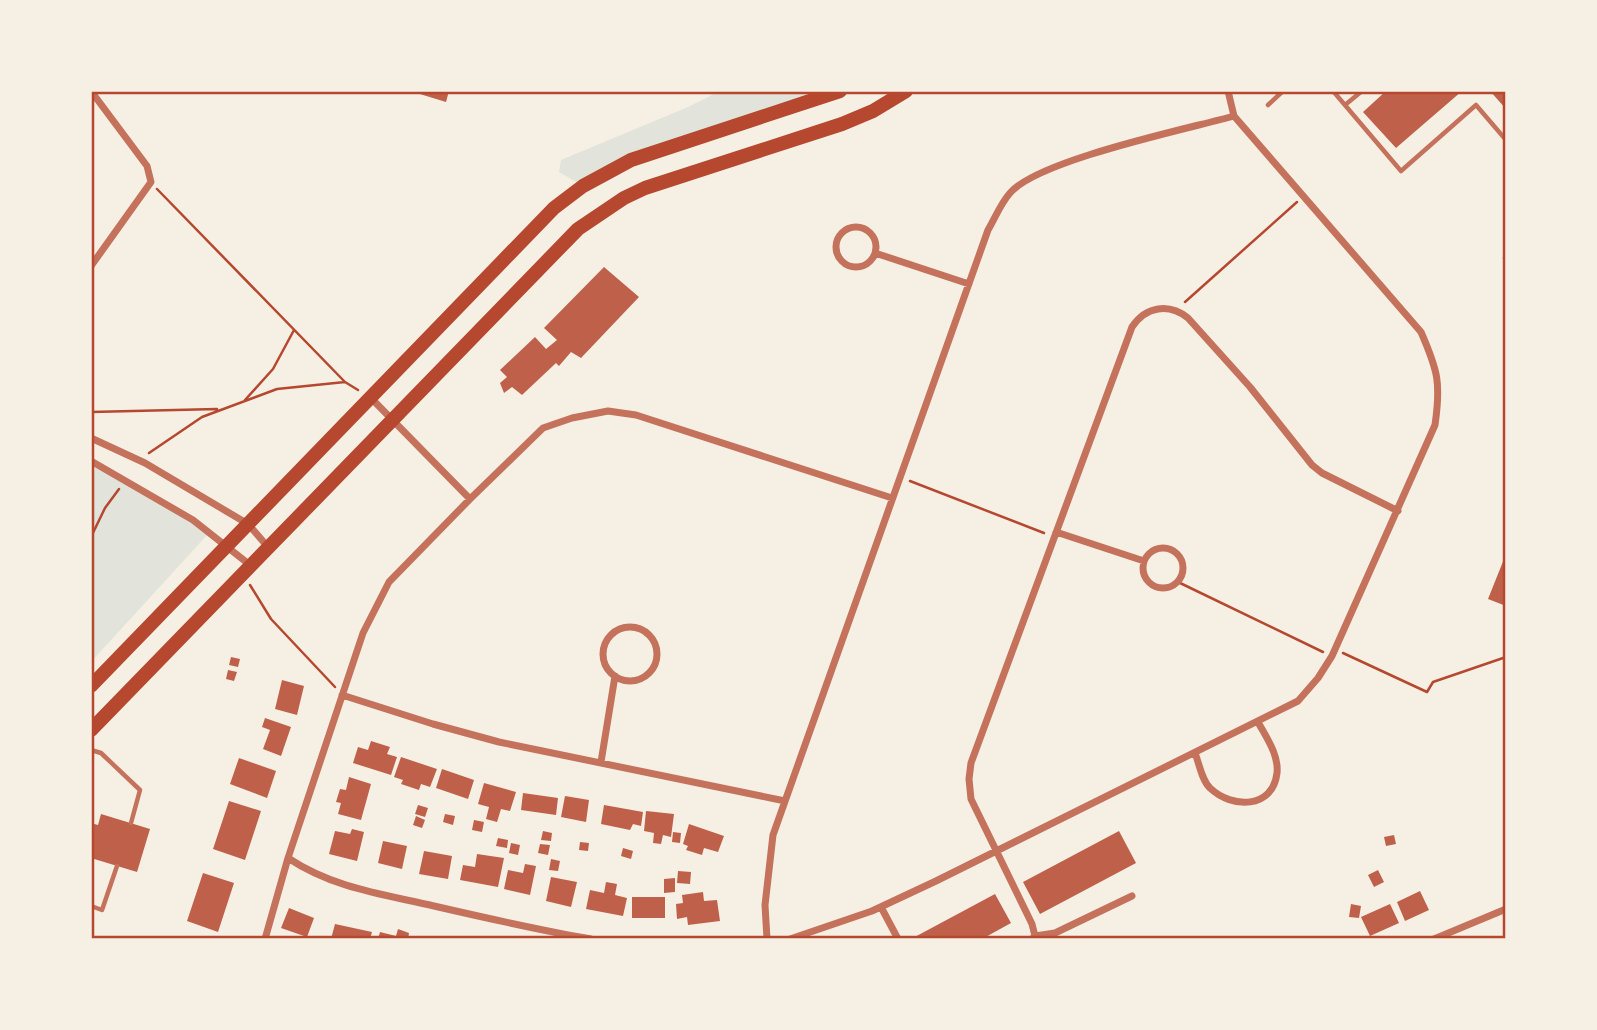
<svg xmlns="http://www.w3.org/2000/svg" width="1597" height="1030" viewBox="0 0 1597 1030" font-family="Helvetica,sans-serif">
<style>
.green{fill:#e2e4dc}
.building{fill:#bf614a}
.lines{fill:none;stroke-linecap:round;stroke-linejoin:round}
.path{stroke:#b5482f;stroke-width:2.5}
.service{stroke:#c5725c;stroke-width:4.5}
.minor{stroke:#c5725c;stroke-width:7}
.primary{stroke:#b5482f;stroke-width:14}
.neatline{fill:none;stroke:#b5482f;stroke-width:2.5}
</style>
<rect width="100%" height="100%" fill="#f6efe4"/>
<path class="green" d="M720 91H840L750 120 583 186 559 172 561 160 688 107Z
M91 461 209 533 91 662Z"/>
<path class="building" d="M410 91H449L446 102Z
M1386 91H1462L1396 148 1363 112Z
M1490 91H1506V109Z
M604 267 639 297 581 358 571 352 559 366 556 363 522 395 512 387 504 393 500 383 507 377 500 370 535 337 546 349 557 340 544 328Z
M1506 554V606L1488 599Z
M231 657 240 659 238 667 229 665Z
M228 670 237 672 234 681 226 679Z
M282 680 304 686 297 715 275 709Z
M265 718 291 727 281 756 263 749 270 730 262 727Z
M371 741 390 747 387 754 397 757 391 775 353 763 358 747 368 750Z
M401 757 437 769 430 787 421 784 419 790 401 784 403 780 394 777Z
M239 758 276 771 267 798 230 784Z
M442 769 474 780 468 799 436 788Z
M349 777 371 784 361 820 338 814 341 803 336 802 340 789 346 790Z
M484 783 516 792 510 811 501 809 497 822 486 819 489 807 478 804Z
M523 793 558 798 556 815 521 810Z
M565 796 589 800 586 822 561 817Z
M229 801 261 811 245 860 213 849Z
M418 805 428 808 425 817 415 814Z
M604 805 643 812 641 826 633 824 630 830 601 824Z
M646 811 674 814 671 837 663 835 661 844 653 843 654 833 644 831Z
M101 814 150 829 137 872 91 858V823L98 825Z
M445 814 455 816 453 825 443 822Z
M416 816 425 820 422 828 413 825Z
M474 820 484 822 482 832 472 830Z
M689 824 724 836 718 852 704 848 702 855 686 850 688 846 683 844Z
M352 829 364 832 357 861 329 854 335 831 350 834Z
M543 831 552 833 551 841 541 840Z
M1119 831 1136 863 1040 914 1023 882Z
M673 832 681 833 680 843 672 842Z
M1394 835 1396 844 1386 846 1384 837Z
M498 838 508 840 507 848 496 846Z
M383 841 407 846 402 869 378 863Z
M580 842 589 843 588 851 579 850Z
M511 843 520 845 518 855 509 853Z
M540 844 550 845 548 855 538 853Z
M623 848 633 851 631 859 621 856Z
M424 851 452 856 448 879 419 874Z
M477 854 504 858 498 887 460 880 463 865 475 867Z
M551 859 560 861 558 871 549 870Z
M525 864 536 866 530 895 504 889 508 870 523 873Z
M1378 870 1384 882 1374 887 1368 875Z
M678 871 691 872 690 884 677 883Z
M203 873 234 883 218 932 187 921Z
M551 877 577 882 571 907 546 901Z
M675 878V892L664 893V879Z
M606 882 617 884 615 895 627 898 623 916 586 909 590 890 604 893Z
M1420 891 1429 910 1405 921 1397 902Z
M703 892 704 901 717 900 720 921 688 925 687 917 677 919 676 904 683 903 682 895Z
M995 894 1011 923 982 939H911Z
M632 897H665V918H632Z
M1351 904 1361 906 1359 918 1349 917Z
M1390 904 1399 923 1370 936 1361 917Z
M289 908 314 918 307 937 281 928Z
M335 924 372 932 370 939H331Z
M398 929 409 933 408 939H378L380 932 396 936Z"/>
<g class="lines">
<path class="path" d="M157 189 345 382
M1185 302 1297 202
M245 400 273 369 294 330
M91 412 217 409
M149 453 202 417 277 389 345 382 358 390
M910 481 1044 533
M91 537 105 508 119 489
M1178 582 1323 652
M250 585 271 619 335 687
M1343 653 1427 692 1433 682 1506 657"/>
<path class="service" d="M1333 91 1401 171 1476 105 1506 140
M1268 105 1283 91
M1345 105 1362 91
M1505 258 1506 260
M91 750 101 753 140 790 131 823
M91 906 102 910 117 866"/>
<path class="minor" d="M91 91 147 166 151 182 91 266
M836 247a20 20 0 1 1 40 0a20 20 0 1 1-40 0Z
M875 253 969 284
M370 397 470 499
M91 438 145 463 248 524 268 547
M91 461 193 520 250 565
M1056 532 1144 561
M1143 568a20 20 0 1 1 40 0a20 20 0 1 1-40 0Z
M603 654a27 27 0 1 1 54 0a27 27 0 1 1-54 0Z
M342 695 433 724 499 742 785 801
M1195 753C1199 763 1202 781 1210 788 1232 809 1273 809 1277 773 1279 755 1266 737 1258 722
M601 762 615 676
M288 858C333 888 382 894 434 906 486 918 538 930 591 939
M881 907 898 939
M1035 936 1055 933 1132 896
M265 939 288 858 363 633 389 582 470 499 543 428 572 418 608 411 636 415 892 498
M767 939 765 905 773 835 988 230C995 218 1001 203 1010 193 1038 160 1187 129 1234 116
M790 939 872 911 936 881 1298 701 1318 678 1332 656 1435 425C1441 383 1438 371 1421 332L1234 116 1228 91
M1032 939 1035 936 1032 924 971 799 969 779 971 763 1132 327C1146 306 1169 303 1188 318L1250 387 1312 465 1322 473 1398 511
M1434 939 1506 909"/>
<path class="primary" d="M91 686 554 208 583 186 631 160 840 91
M91 730 578 229 624 198 645 188 842 124 873 111 906 91"/>
</g>
<rect width="1597" height="1030" fill="none" stroke="#f6efe4" stroke-width="186"/>
<rect x="93" y="93" width="1411" height="844" class="neatline"/>
</svg>
